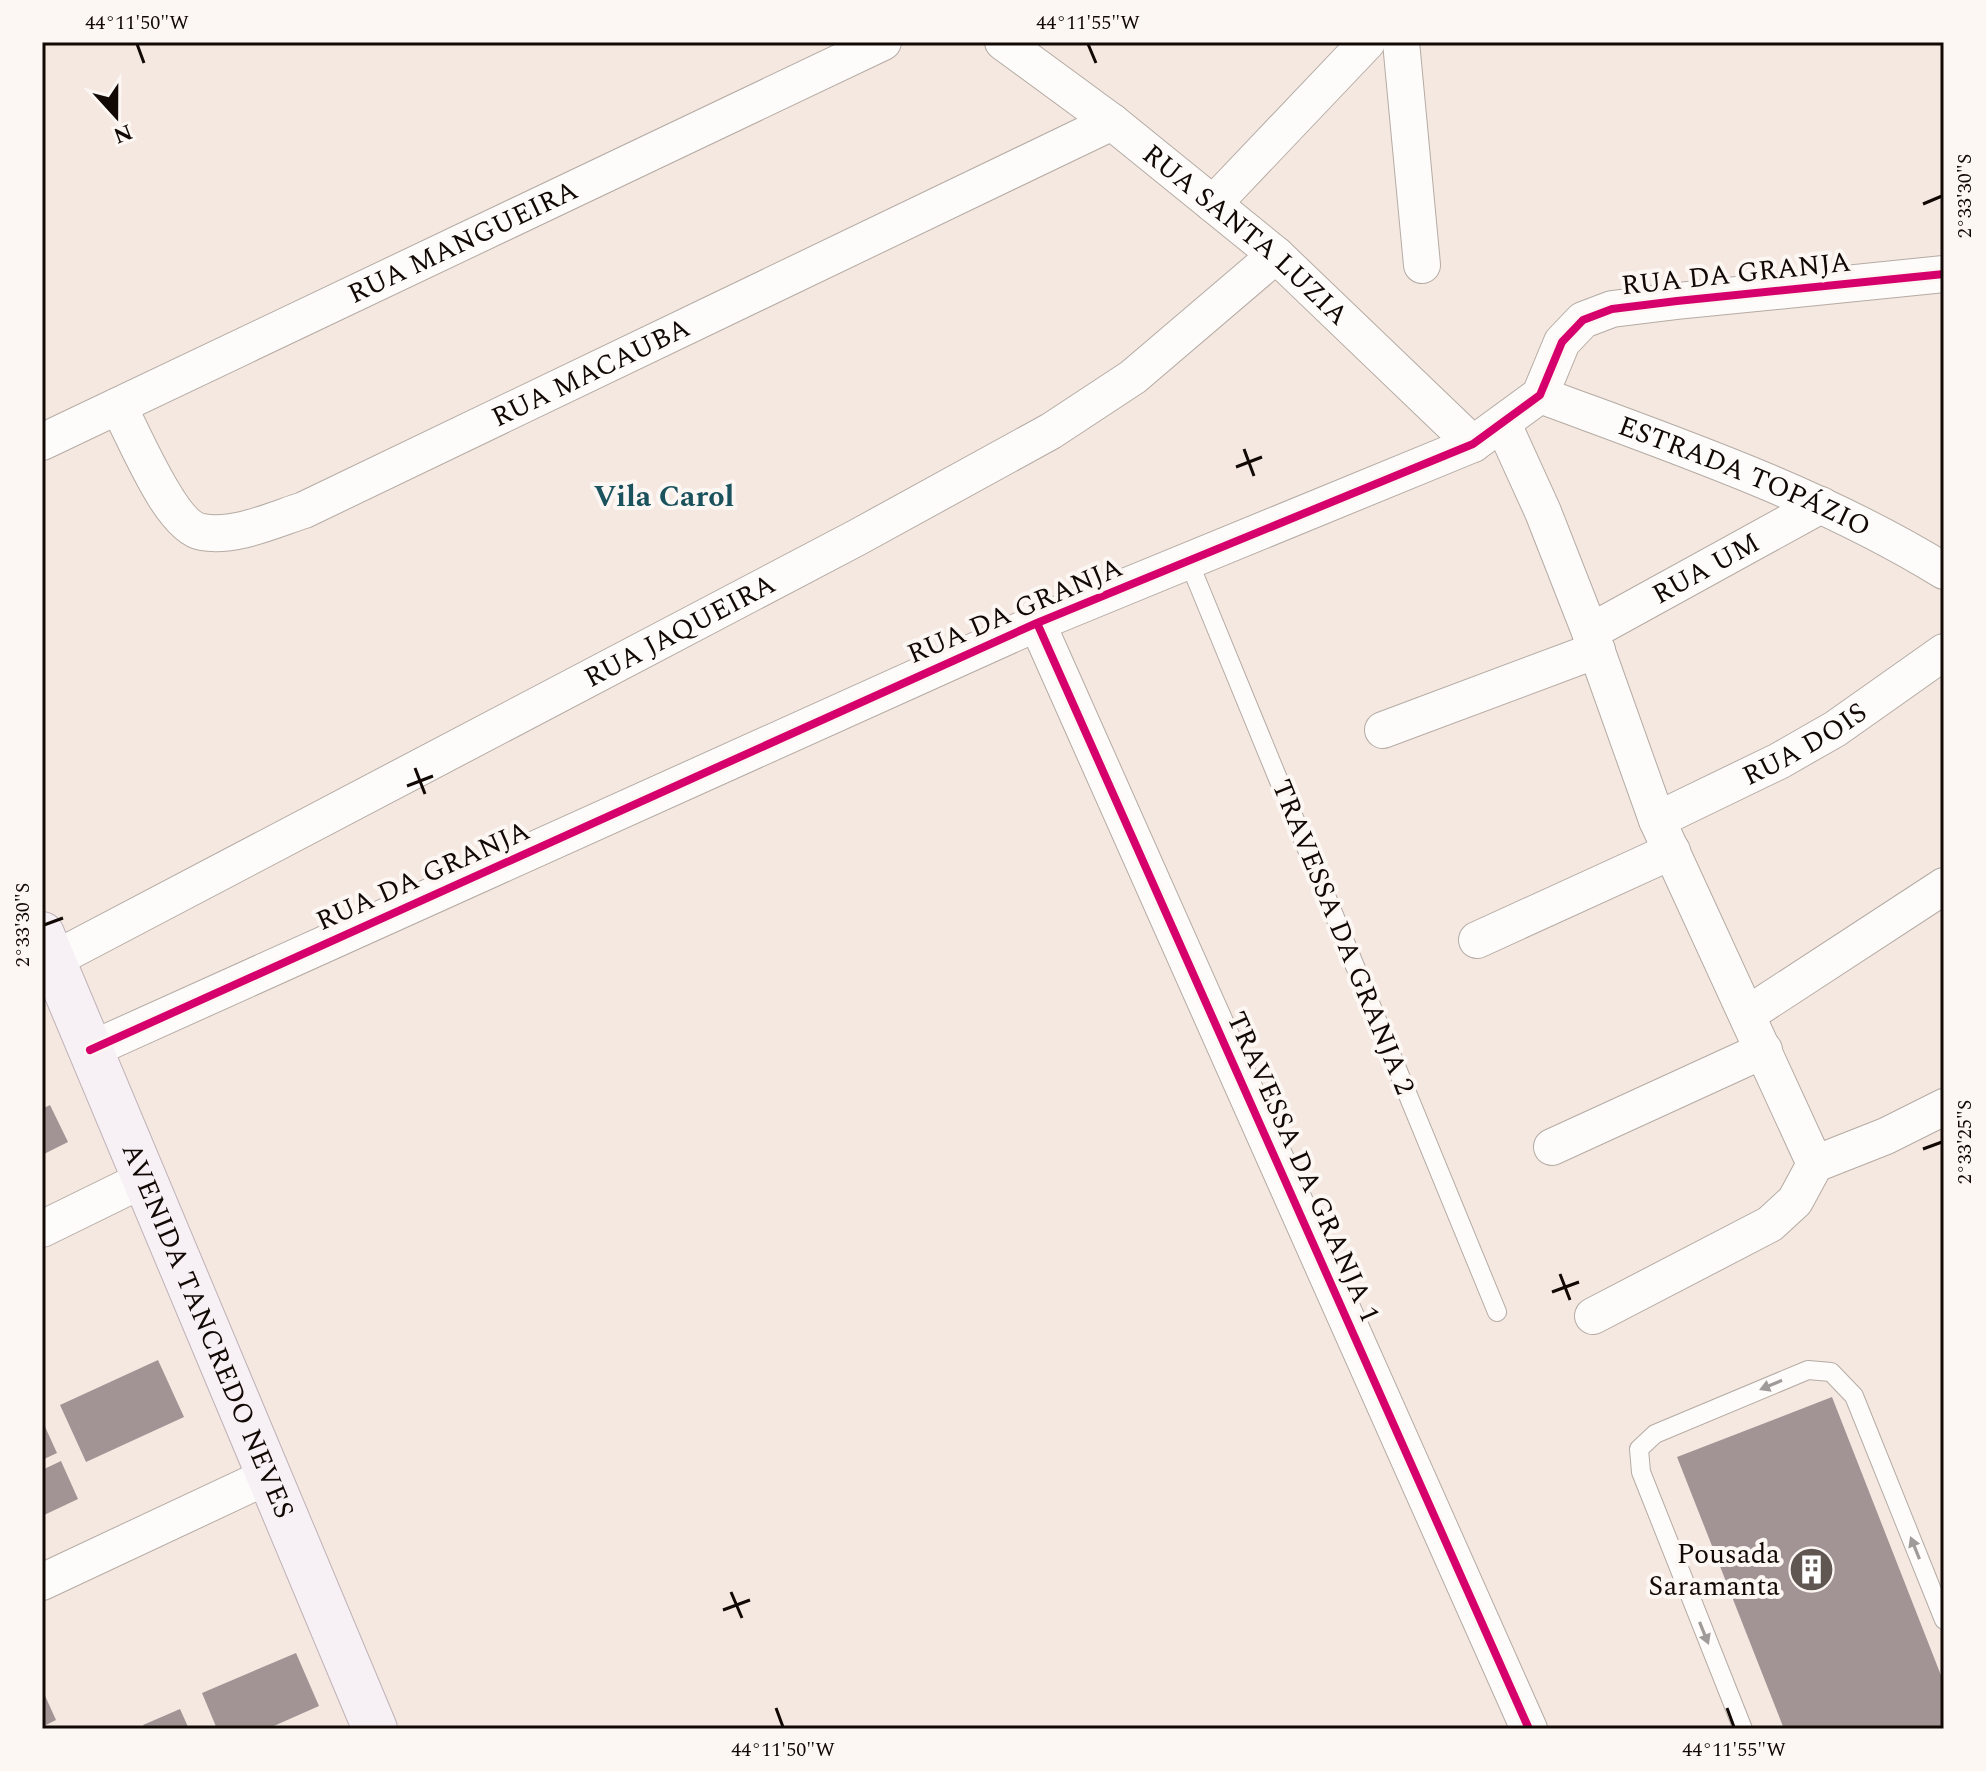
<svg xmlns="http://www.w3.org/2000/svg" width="1986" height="1771" viewBox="0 0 1986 1771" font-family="Spectral,serif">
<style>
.building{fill:#a29495}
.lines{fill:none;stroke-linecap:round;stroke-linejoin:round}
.service-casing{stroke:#b5aba4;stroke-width:20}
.minor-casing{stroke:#b5aba4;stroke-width:38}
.primary-casing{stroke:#bfb2b7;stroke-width:46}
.service{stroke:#fdfcfa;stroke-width:18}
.minor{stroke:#fdfcfa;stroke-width:36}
.primary{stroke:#f7f0f5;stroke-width:44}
.cycleway-casing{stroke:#fdf7f4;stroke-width:13}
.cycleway{stroke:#d6006c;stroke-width:8}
.oneway{fill:#9f9b98}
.ticks{fill:none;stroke:#120905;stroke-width:3}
.labels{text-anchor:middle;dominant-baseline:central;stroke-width:8;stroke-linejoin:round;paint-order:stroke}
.street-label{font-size:28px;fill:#120905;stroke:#fdf7f4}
.poi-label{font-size:28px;fill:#120905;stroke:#fdf7f4;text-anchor:end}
.neighbourhood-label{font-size:30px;font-weight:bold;fill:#1a525d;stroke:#fdf7f4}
.neatline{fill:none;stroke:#120905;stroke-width:3}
.ticks-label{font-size:20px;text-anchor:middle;fill:#120905}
</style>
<rect width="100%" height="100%" fill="#f4e8e1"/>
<path class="building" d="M50 1105 68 1142 42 1155V1109Z
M158 1360 184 1417 86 1462 60 1405Z
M1832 1397 1944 1683V1729H1784L1677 1457Z
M42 1420 57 1453 42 1460Z
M61 1461 78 1499 42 1516V1470Z
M296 1653 319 1706 267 1729H217L202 1693Z
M42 1689 56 1720 42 1727Z
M180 1709 189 1729H145L143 1725Z"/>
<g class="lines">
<defs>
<path id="service" d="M1189 562 1497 1312
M1743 1729 1641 1472 1639 1449 1655 1434 1808 1370 1831 1372 1854 1396 1944 1620"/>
<g id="minor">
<path id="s1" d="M1003 42 1112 122 1276 255 1473 444"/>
<path d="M1401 42 1422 265"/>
<path d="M1213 204 1367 42"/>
<path id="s2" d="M1540 395C1677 446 1819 494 1944 571"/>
<path id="s3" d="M118 406C134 434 170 527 202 532 235 538 273 520 304 510L1112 122"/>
<path d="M1503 424 1543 512 1590 632 1657 820 1815 1164"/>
<path id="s4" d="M42 442 883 42"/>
<path d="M1037 623 1529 1729"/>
<path id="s5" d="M1590 632 1821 505"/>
<path d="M1383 730 1597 650"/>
<path id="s6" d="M1657 820 1779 761 1835 729 1944 652"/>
<path d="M1477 940 1672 851"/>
<path id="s7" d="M53 960 858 537 1051 431 1133 377 1276 255"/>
<path d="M1748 1014 1944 886"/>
<path d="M90 1050 1037 623 1473 444 1540 395 1562 342 1583 320 1612 309 1677 301 1944 274"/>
<path d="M1552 1147 1764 1050"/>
<path d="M1815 1164 1886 1136 1944 1107"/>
<path d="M42 1229 144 1179"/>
<path d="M1593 1316 1770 1224 1795 1201 1815 1164"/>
<path d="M42 1582 268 1476"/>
</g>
<g id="primary">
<path id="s8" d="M42 934 375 1729"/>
</g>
</defs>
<use href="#service" class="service-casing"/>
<use href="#minor" class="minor-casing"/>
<use href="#primary" class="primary-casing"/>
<use href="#service" class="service"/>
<use href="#minor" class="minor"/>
<use href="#primary" class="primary"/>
<defs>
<path id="cycleway" d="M1037 623 1529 1729
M90 1050 1037 623 1473 444 1540 395 1562 342 1583 320 1612 309 1677 301 1944 274"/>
</defs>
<use href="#cycleway" class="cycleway-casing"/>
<use href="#cycleway" class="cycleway"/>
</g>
<defs><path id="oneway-solid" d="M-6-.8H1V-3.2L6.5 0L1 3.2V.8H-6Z" transform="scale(2)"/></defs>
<g class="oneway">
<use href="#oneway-solid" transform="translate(1771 1385) rotate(157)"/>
<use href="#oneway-solid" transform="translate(1915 1548) rotate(-112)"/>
<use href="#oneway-solid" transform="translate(1704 1633) rotate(68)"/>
</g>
<path class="ticks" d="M137 44 144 63M1088 44 1096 63M1923 204 1942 196M1244 449 1254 476M1236 467 1262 457M415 768 425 794M407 786 433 776M44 925 63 918M1923 1149 1942 1142M1560 1274 1570 1300M1552 1292 1579 1282M731 1592 742 1618M723 1610 750 1600M776 1708 783 1727M1727 1708 1734 1727"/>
<defs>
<symbol id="building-disc" viewBox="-11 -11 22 22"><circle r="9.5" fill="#615752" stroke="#fdf7f4"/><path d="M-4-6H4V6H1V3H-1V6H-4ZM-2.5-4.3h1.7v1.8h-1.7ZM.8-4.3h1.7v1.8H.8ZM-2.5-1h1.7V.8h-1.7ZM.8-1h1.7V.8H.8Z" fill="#fff"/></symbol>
</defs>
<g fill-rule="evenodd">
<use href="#building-disc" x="1786" y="1544" width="51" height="51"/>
</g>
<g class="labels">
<g class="street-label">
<text stroke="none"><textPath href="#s1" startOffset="310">RUA SANTA LUZIA</textPath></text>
<text stroke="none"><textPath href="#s4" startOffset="466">RUA MANGUEIRA</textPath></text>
<text transform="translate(1736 274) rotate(-6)">RUA DA GRANJA</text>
<text stroke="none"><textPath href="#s3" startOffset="578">RUA MACAUBA</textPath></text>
<text stroke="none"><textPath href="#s2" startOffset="220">ESTRADA TOPÁZIO</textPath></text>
<text stroke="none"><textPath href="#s5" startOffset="132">RUA UM</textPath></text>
<text transform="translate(1015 611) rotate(-23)">RUA DA GRANJA</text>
<text stroke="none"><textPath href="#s7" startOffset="708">RUA JAQUEIRA</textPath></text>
<text stroke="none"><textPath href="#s6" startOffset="166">RUA DOIS</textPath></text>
<text transform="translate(423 876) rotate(-24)">RUA DA GRANJA</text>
<text transform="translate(1343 937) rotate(68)">TRAVESSA DA GRANJA 2</text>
<text transform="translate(1303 1167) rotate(66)">TRAVESSA DA GRANJA 1</text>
<text stroke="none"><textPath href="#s8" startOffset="430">AVENIDA TANCREDO NEVES</textPath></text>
</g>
<g class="poi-label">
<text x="1780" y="1554">Pousada<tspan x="1780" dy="32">Saramanta</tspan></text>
</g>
<g class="neighbourhood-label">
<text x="664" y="497">Vila Carol</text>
</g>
</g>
<rect width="1986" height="1771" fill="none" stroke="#fdf7f4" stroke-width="88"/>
<g transform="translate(116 116) rotate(159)" stroke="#fdf7f4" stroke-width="6" paint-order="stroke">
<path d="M0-6L14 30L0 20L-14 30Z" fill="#120905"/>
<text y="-12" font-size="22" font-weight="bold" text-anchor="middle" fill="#120905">N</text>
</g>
<rect x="44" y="44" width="1898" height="1683" class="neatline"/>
<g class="ticks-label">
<text x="137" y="29">44°11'50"W</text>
<text x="1088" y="29">44°11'55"W</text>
<text transform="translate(1964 196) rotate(-90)" y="7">2°33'30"S</text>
<text transform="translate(22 925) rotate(-90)" y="7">2°33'30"S</text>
<text transform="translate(1964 1142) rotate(-90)" y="7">2°33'25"S</text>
<text x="783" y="1756">44°11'50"W</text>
<text x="1734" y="1756">44°11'55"W</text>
</g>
</svg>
